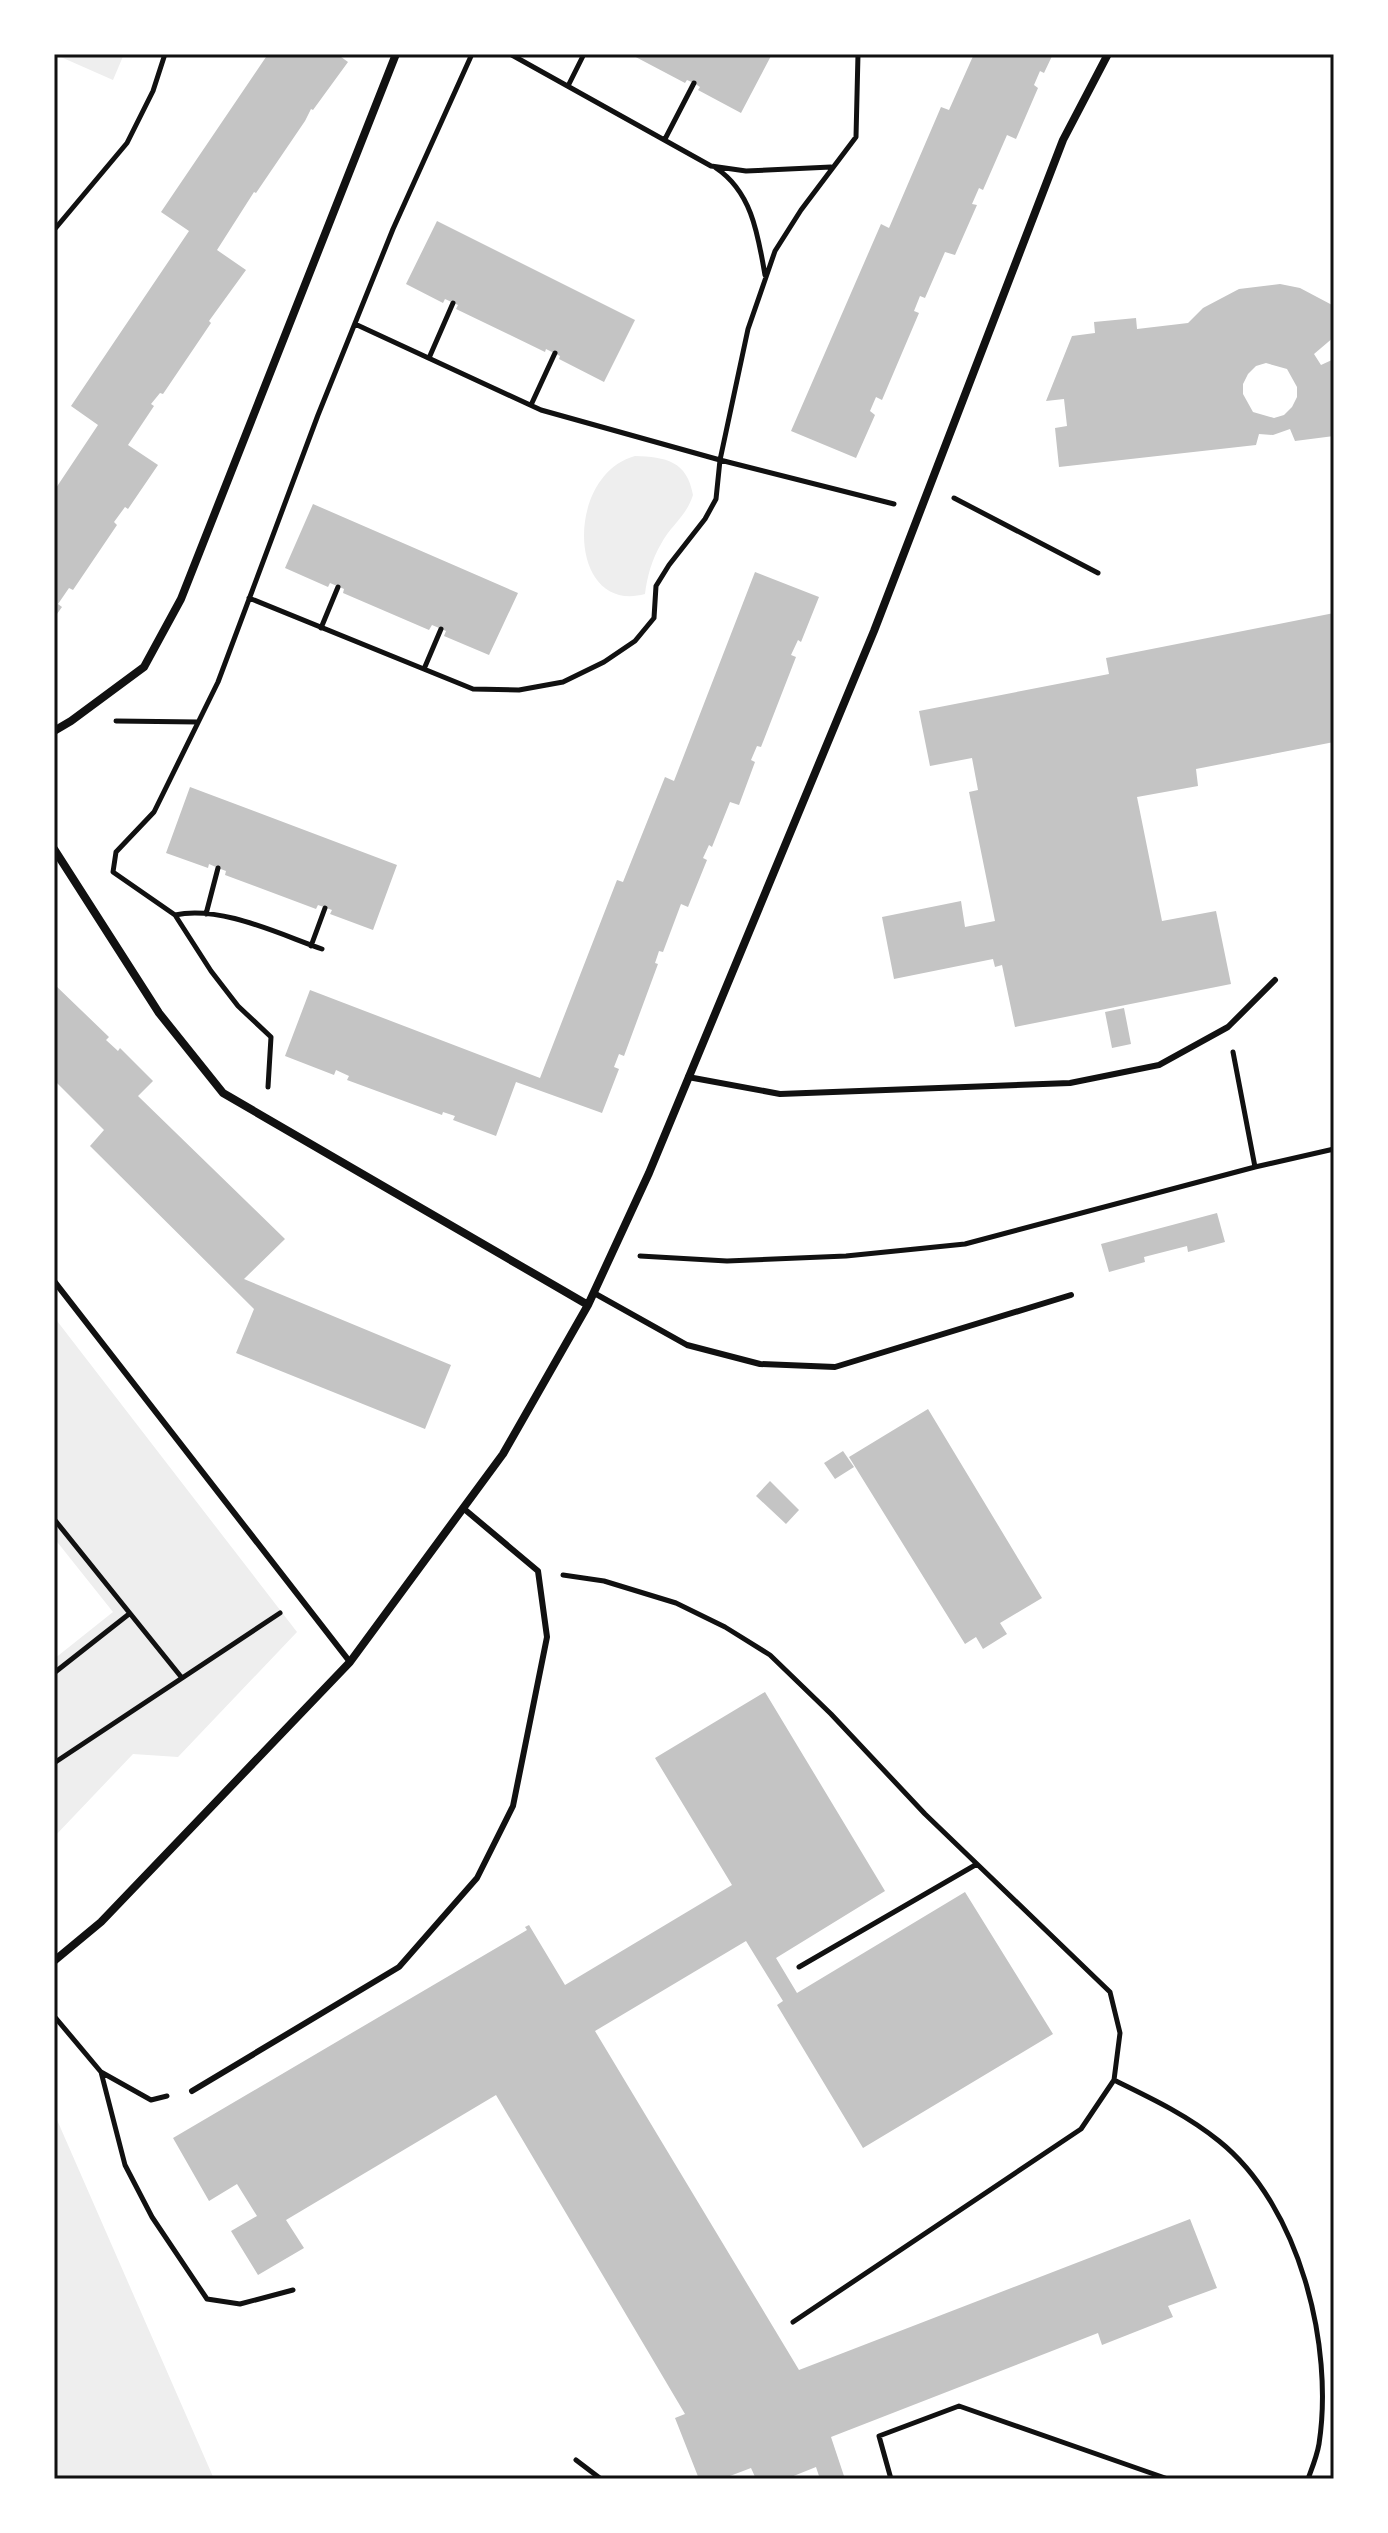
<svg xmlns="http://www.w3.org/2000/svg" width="1388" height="2533" viewBox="0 0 1388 2533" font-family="'Roboto Serif',serif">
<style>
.green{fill:#eee}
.building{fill:#c4c4c4;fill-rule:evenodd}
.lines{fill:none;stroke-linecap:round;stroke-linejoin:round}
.path{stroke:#111;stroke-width:5}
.service{stroke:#111;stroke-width:6}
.minor{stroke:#111;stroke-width:8}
.neatline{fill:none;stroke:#111;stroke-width:3}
</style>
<rect width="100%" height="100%" fill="#fff"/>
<path class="green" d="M54 54H124L113 80Z
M635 456C666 457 687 461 693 495 686 517 671 525 661 544 652 559 647 577 645 594 567 615 564 475 635 456Z
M54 1317 297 1632 178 1757 133 1754 54 1837V1659L113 1612 54 1538Z
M54 2113 214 2479H54Z"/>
<path class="building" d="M268 54H337L348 62 313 110 311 109 305 121 256 193 254 192 217 250 246 270 209 321 211 323 163 394 160 393 151 404 154 406 128 445 158 465 128 509 125 507 114 522 117 525 73 590 69 588 58 604 62 607 54 618V491L98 425 71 406 189 231 161 212Z
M630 54H772L741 113 698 90 700 87 694 83 687 80 685 83Z
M974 54H1053L1044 73 1040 71 1034 85 1038 88 1016 139 1007 135 983 190 979 188 972 204 977 205 955 255 945 252 925 298 920 296 914 311 919 313 882 400 876 397 870 411 875 415 856 458 791 431 881 224 889 228 941 107 949 110Z
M437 221 635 320 604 382 559 359 560 356 546 349 545 352 456 309 458 305 445 299 443 303 406 284Z
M1280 284 1300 288 1334 306V337L1314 354 1321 365 1334 359V436L1295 441 1290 429 1273 435 1259 434 1256 445 1059 467 1055 428 1067 426 1064 399 1046 401 1072 336 1095 333 1094 322 1136 318 1137 329 1188 323 1203 308 1239 289ZM1266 363 1287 369 1297 387V397L1292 407 1284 415 1274 418 1253 412 1243 394V384L1248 374 1256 366Z
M313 504 518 593 489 655 444 636 446 631 432 625 429 630 343 593 344 589 330 583 328 587 285 568Z
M755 572 819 597 801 642 798 640 791 655 796 657 761 747 757 746 751 760 755 762 739 805 730 802 712 847 709 845 703 858 707 860 688 907 681 904 663 952 659 951 655 963 658 964 624 1056 619 1054 614 1067 619 1069 602 1113 516 1082 496 1136 453 1120 455 1116 443 1112 442 1115 347 1080 349 1076 336 1070 334 1075 285 1056 310 990 540 1078 617 880 623 882 665 777 674 781Z
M1334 613V742L1196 769 1198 786 1137 797 1162 921 1216 911 1231 984 1015 1027 1002 965 995 967 993 959 894 979 882 917 961 901 965 927 995 921 969 792 978 790 972 758 930 766 919 711 1109 674 1106 658Z
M190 787 397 865 373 930 330 914 332 910 318 905 316 909 225 875 226 871 218 868 209 864 208 868 166 853Z
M54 984 109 1037 106 1040 118 1051 120 1048 153 1081 138 1096 285 1239 244 1279 451 1365 425 1429 236 1353 254 1309 90 1146 104 1130 54 1080Z
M1124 1008 1131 1044 1112 1048 1105 1012Z
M1217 1213 1225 1242 1188 1252 1187 1246 1144 1257 1145 1262 1109 1272 1101 1244Z
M928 1409 1042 1598 1000 1623 1007 1634 983 1649 976 1637 965 1644 849 1457Z
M843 1451 854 1467 835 1479 824 1463Z
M770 1481 799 1510 786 1524 756 1496Z
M765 1692 885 1891 776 1958 797 1993 965 1892 1053 2034 863 2148 777 2005 783 2001 746 1941 595 2031 799 2370 1190 2219 1217 2288 1168 2306 1173 2317 1102 2345 1098 2333 831 2437 845 2479H820L816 2467 786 2479H756L751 2468 722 2479H699L675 2418 685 2414 496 2095 286 2220 304 2248 258 2275 231 2231 257 2216 237 2184 209 2201 173 2138 527 1930 525 1927 529 1925 565 1985 732 1885 655 1758Z"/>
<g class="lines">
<path class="path" d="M510 54 711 166 746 171 831 167
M858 54 856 137 801 210 775 251 748 329 720 460 894 504
M568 86 584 54
M665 139 694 83
M716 168C752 192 758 235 765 275
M54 230 127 143 153 91 165 54
M429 358 453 303
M531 405 555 353
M954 498 1098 573
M249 598 473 689 519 690 563 682 604 662 635 641 654 618 656 586 669 565 705 519 716 499 720 460 541 410 355 324
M321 628 338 587
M424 669 441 629
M116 721 198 722
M206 914 218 868
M175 915C220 905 279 934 322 949
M311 946 325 908
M1233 1052 1255 1167
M268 1087 271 1037 238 1006 211 971 175 915 113 872 116 852 154 812 218 682 318 415 393 229 472 54
M640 1256 727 1261 846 1256 965 1244 1255 1167 1334 1149
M54 1519 182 1678
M563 1575 604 1581 676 1603 725 1627 770 1655 831 1714 925 1814 1110 1992 1120 2033 1114 2080 1081 2129 793 2322
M54 1673 129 1614
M54 1763 280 1613
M799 1967 977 1864
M54 2016 101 2072 151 2100 167 2096
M101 2072 125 2165 152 2217 207 2299 240 2304 293 2290
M1114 2080C1151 2098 1187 2115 1219 2141 1300 2206 1334 2346 1319 2444 1317 2456 1312 2468 1308 2479
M576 2460 601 2479
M891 2479 879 2436 959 2406 1168 2479"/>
<path class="service" d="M688 1077 780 1094 1070 1083 1159 1065 1228 1027 1275 980
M54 1281 350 1662
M594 1293 687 1345 760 1364 835 1367 1071 1295
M192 2091 399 1967 477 1878 513 1806 547 1637 538 1571 463 1508"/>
<path class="minor" d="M54 731 71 721 144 667 181 599 396 54
M54 849 159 1013 223 1093 588 1305
M54 1961 101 1922 350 1662 503 1454 588 1305 649 1173 874 631 1063 140 1108 54"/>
</g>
<rect width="1388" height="2533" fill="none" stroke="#ffffff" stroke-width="112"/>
<rect x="56" y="56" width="1276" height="2421" class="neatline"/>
</svg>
